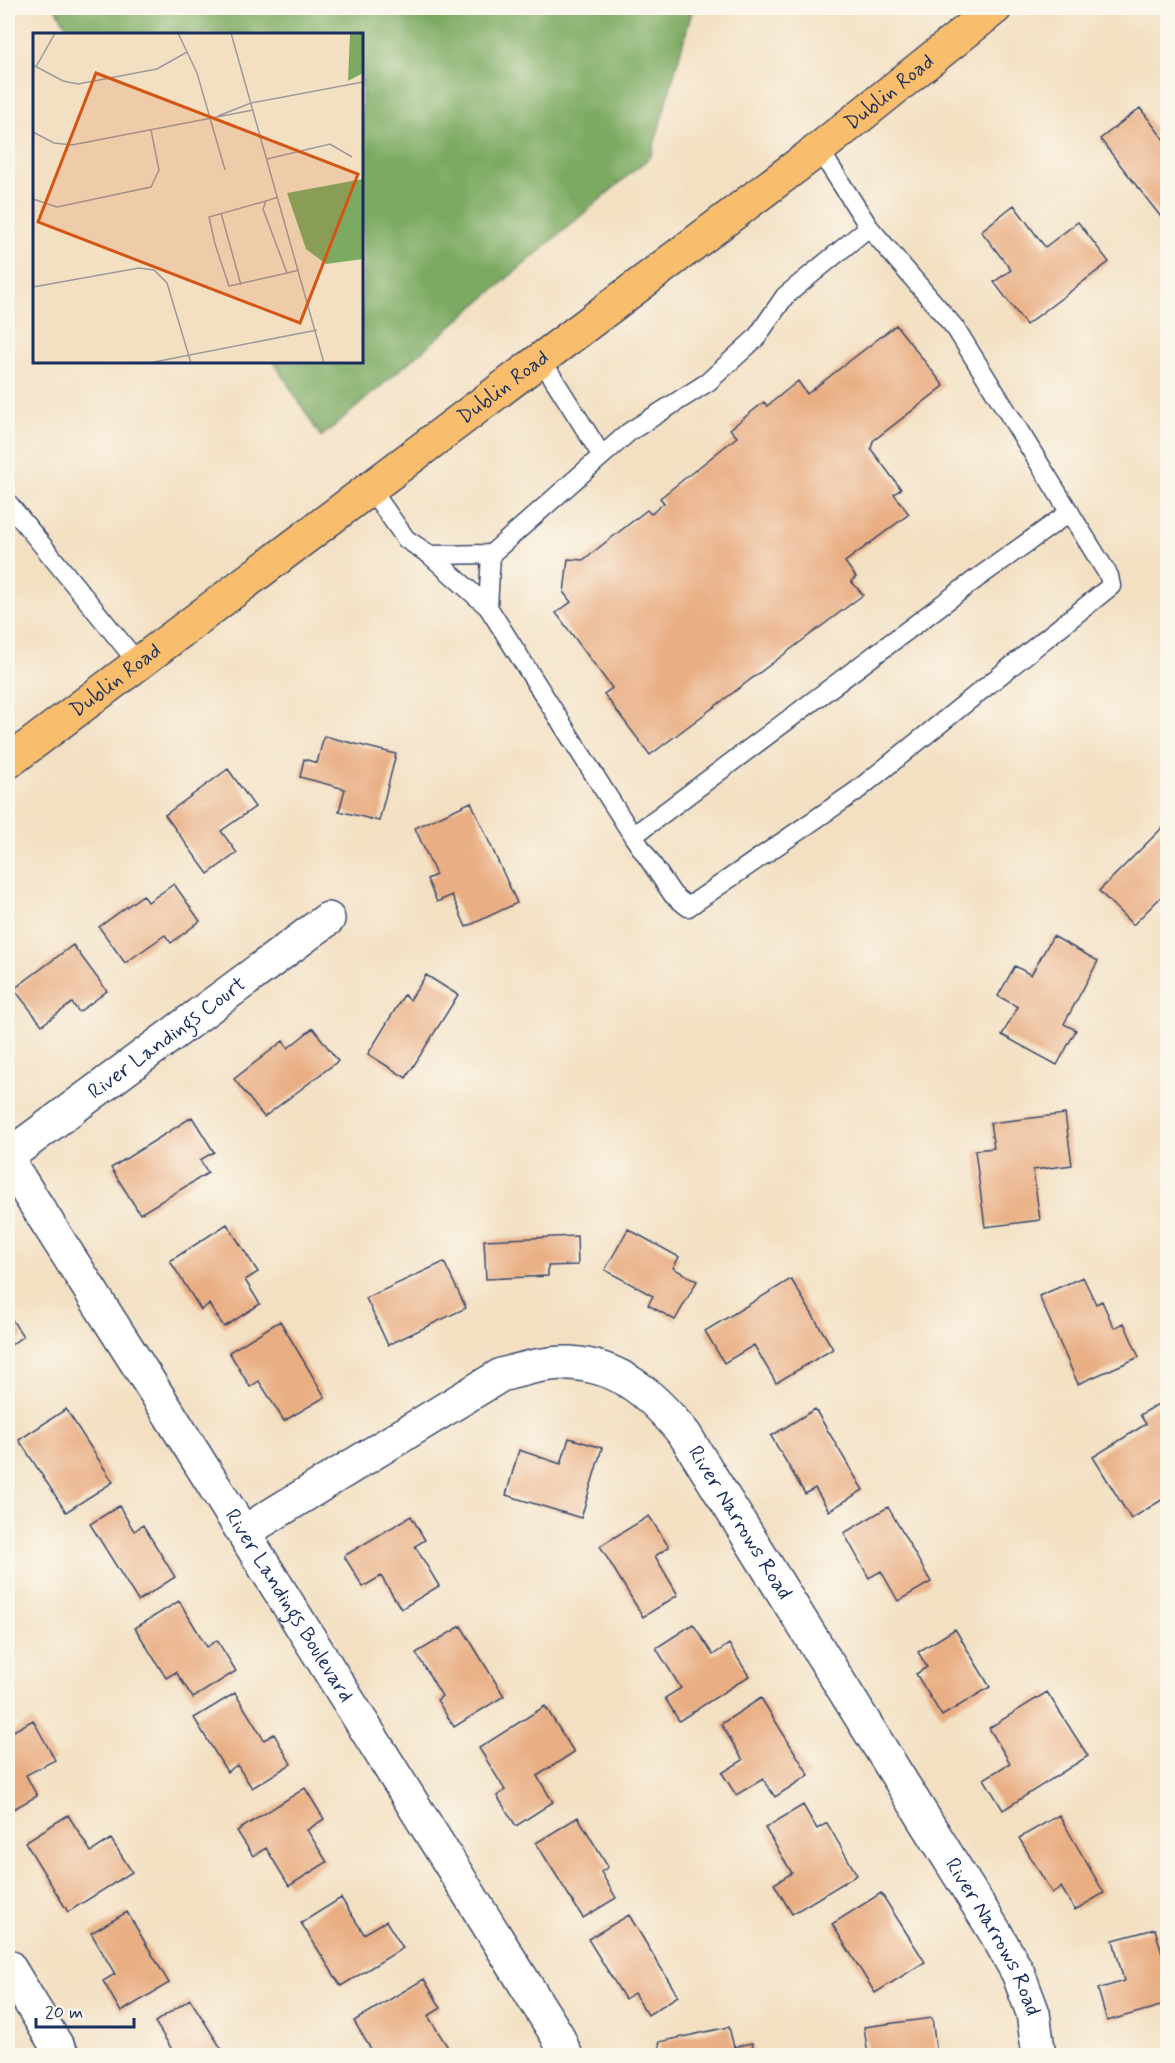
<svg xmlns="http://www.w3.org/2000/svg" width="1175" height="2063" viewBox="0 0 1175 2063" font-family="Mynerve,sans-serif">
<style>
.forest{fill:#7daa62;stroke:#4c6c60;stroke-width:1.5}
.building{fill:#e9ae83}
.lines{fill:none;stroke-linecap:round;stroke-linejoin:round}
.lane-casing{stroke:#3b4a6d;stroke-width:21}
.street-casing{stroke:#3b4a6d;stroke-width:36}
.primary-casing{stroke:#3b4a6d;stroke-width:36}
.lane{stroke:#fff;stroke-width:18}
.street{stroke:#fff;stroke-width:33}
.primary{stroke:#f9be6d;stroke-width:33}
.labels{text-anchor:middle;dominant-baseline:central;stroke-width:5;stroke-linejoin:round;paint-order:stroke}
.street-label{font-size:21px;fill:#1b2f5e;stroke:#fbf7ec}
.inset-road{fill:none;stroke:#9d999b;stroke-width:1.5}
.view{fill:#d45514;fill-opacity:0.15;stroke:#d45514;stroke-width:3}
.inset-edge{fill:none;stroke:#1b2f5e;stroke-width:3}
</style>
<rect width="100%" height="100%" fill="#fbf7ec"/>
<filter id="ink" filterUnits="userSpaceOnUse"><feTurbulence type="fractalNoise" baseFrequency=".0167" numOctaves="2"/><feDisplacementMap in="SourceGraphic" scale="12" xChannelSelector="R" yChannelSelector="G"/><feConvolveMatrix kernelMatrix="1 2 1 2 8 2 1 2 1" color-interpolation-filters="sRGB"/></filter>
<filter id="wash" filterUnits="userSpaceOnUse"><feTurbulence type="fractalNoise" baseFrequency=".008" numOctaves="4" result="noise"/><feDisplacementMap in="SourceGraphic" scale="24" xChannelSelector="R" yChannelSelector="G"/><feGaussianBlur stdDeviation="1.35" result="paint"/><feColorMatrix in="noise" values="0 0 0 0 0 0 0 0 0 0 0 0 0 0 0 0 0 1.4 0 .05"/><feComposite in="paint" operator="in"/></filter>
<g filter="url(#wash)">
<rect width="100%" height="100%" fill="#f3e0c3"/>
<path class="forest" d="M55 8H693L651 156 321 437 274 362H362V34H72Z"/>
<g id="blocks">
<path class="building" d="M1140 108 1168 145V226L1100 139Z
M1014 205 1045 247 1078 222 1109 262 1026 325 994 282 1011 270 981 231Z
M896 325 944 386 873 441 871 449 901 489 894 494 909 514 845 562 856 577 851 581 863 595 650 755 604 694 612 688 556 613 571 602 564 593 568 559 583 560 647 510 651 514 664 503 660 498 737 437 730 429 764 402 767 406 798 381 807 394Z
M324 736 396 754 379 821 339 811 345 789 300 777 304 759 317 763Z
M228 769 255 807 221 831 237 853 208 874 165 815Z
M471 802 517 903 466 927 452 895 437 902 427 879 436 875 415 828Z
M1168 822V890L1133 925 1099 891Z
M174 884 200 921 171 943 165 935 125 963 99 927 143 895 148 902Z
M1053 936 1098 961 1064 1024 1076 1030 1057 1065 1002 1035 1018 1007 998 996 1015 966 1031 975Z
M73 945 107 991 79 1012 72 1003 42 1025 14 989Z
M426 975 458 995 406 1078 368 1054 404 995 410 1000Z
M313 1028 338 1061 264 1117 234 1079 283 1041 288 1048Z
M1065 1114 1072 1165 1033 1170 1040 1220 985 1227 975 1150 994 1148 990 1123Z
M192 1117 214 1152 200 1160 208 1173 140 1214 111 1168Z
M227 1224 258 1272 245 1280 260 1304 224 1327 209 1304 201 1310 170 1261Z
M628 1229 679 1257 673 1268 697 1281 675 1320 648 1305 653 1296 605 1270Z
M577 1236 578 1265 548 1266V1276L486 1279 484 1240Z
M444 1262 466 1308 388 1345 366 1298Z
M1083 1277 1096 1304 1102 1301 1114 1328 1124 1323 1139 1357 1078 1384 1039 1296Z
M791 1279 833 1349 776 1383 754 1345 724 1363 705 1331Z
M8 1314 23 1336 8 1347Z
M280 1321 325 1397 284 1421 259 1381 250 1387 229 1352Z
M1168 1398V1496L1131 1519 1093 1457 1146 1424 1140 1415Z
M66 1409 113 1482 66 1512 19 1440Z
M815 1409 863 1490 829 1511 815 1488 805 1494 771 1436Z
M569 1438 602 1448 581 1518 506 1495 519 1450 561 1464Z
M119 1506 134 1531 143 1525 175 1577 138 1601 90 1524Z
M888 1507 931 1582 898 1601 881 1571 869 1578 844 1533Z
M411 1516 425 1540 415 1546 439 1586 401 1609 381 1576 363 1587 344 1556Z
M649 1516 669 1547 655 1556 678 1595 643 1617 600 1546Z
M179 1601 207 1647 217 1640 236 1671 193 1698 176 1672 166 1678 135 1628Z
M693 1624 713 1655 729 1644 749 1676 679 1721 665 1698 681 1688 656 1648Z
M461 1626 504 1696 454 1727 437 1700 442 1696 416 1653Z
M955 1629 990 1687 942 1716 916 1674 927 1667 918 1652Z
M1047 1692 1088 1756 1003 1810 984 1779 1010 1763 989 1728Z
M235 1693 264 1740 274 1734 291 1764 252 1788 237 1765 227 1772 194 1718Z
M761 1698 809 1775 775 1797 763 1779 736 1795 722 1773 743 1760 721 1724Z
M545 1706 574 1752 537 1776 553 1802 516 1826 497 1796 505 1790 479 1748Z
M33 1720 55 1760 26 1775 37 1796 8 1812V1734Z
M305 1788 324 1819 307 1830 327 1862 289 1886 266 1848 253 1856 237 1831Z
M803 1805 817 1829 827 1823 857 1875 792 1914 774 1884 792 1873 765 1828Z
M68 1815 91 1852 111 1839 132 1872 68 1912 25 1842Z
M1059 1815 1104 1893 1075 1910 1061 1887 1052 1893 1019 1838Z
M578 1817 608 1867 601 1872 616 1898 583 1918 536 1843Z
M881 1893 925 1962 875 1993 832 1924Z
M341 1898 364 1934 386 1921 403 1948 341 1986 301 1923Z
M127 1912 169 1983 121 2012 103 1981 115 1974 91 1933Z
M629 1915 678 1996 648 2015 634 1993 625 1999 588 1939Z
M1155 1929 1163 1957 1168 1955V2004L1107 2021 1098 1989 1124 1981 1113 1940Z
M424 1979 441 2008 428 2016 449 2049 438 2056H375L354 2021Z
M190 1999 226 2056H176L155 2022Z
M932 2018 937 2056H868L864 2027Z
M729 2027 734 2047 752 2043 755 2056H661L659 2042Z"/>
</g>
</g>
<g filter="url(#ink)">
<use href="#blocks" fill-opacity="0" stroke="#3b4a6d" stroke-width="1.5"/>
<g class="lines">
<defs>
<path id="lane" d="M541 359 602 456
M370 488 406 539 430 555 491 554 629 432 708 382 756 338 785 296 869 227 819 149
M8 503 138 663
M430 555 488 607 633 836 673 895 688 907 855 792 1111 586 1109 576 956 329 869 227
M488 607 491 554
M633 836 976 579 1070 512"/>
<g id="street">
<path id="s1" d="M8 1156 328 919"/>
<path id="s2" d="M8 1161 168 1412 557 2035 566 2056"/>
<path id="s3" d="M244 1532 501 1375C523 1369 547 1362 570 1363 622 1366 654 1397 685 1435L995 1932 1018 1973 1033 2013 1039 2056"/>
<path d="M8 1966 63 2056"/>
</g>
<g id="primary">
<path id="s4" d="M8 762 819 149 995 8"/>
</g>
</defs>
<use href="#lane" class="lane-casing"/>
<use href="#street" class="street-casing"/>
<use href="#primary" class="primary-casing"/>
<use href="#lane" class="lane"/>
<use href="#street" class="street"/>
<use href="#primary" class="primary"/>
</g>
</g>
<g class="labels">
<g class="street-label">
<text stroke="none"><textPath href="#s4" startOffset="1107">Dublin Road</textPath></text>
<text stroke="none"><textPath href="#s4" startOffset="621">Dublin Road</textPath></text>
<text stroke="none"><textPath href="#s4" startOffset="135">Dublin Road</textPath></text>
<text stroke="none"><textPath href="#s1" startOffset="198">River Landings Court</textPath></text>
<text stroke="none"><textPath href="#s3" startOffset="615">River Narrows Road</textPath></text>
<text stroke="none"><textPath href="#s2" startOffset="526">River Landings Boulevard</textPath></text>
<text stroke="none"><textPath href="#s3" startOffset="1101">River Narrows Road</textPath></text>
</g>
</g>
<g transform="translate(33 33)">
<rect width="330" height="330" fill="#f3e0c3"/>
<path d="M317 0H330V40L315 48ZM330 146V226L293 231 273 216 254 160Z" fill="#7daa62"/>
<path class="inset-road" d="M145 0 164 40 192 137M198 0 291 330M0 32 30 48 45 51 124 36 154 19M3 34 22 0M185 83 218 70 330 49M0 99 21 110 39 112 220 77M234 126 297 111 319 124M245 164 233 168 230 176 254 240 266 237M0 166 24 174 118 154 126 137 118 97M233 168 176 184 182 211 196 253 254 240M188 180 208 252M0 254 106 235 121 237 134 250 158 330M116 330 284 297"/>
<path class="view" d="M63 40 325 141 267 290 5 189Z"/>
<rect width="330" height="330" class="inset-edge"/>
</g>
<rect width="1175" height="2063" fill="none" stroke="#fbf7ec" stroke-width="30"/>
<path d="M36 2018v9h98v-9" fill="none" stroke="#1b2f5e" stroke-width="3"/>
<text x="45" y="2018" font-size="18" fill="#1b2f5e" stroke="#fbf7ec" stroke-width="4.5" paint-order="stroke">20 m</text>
</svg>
